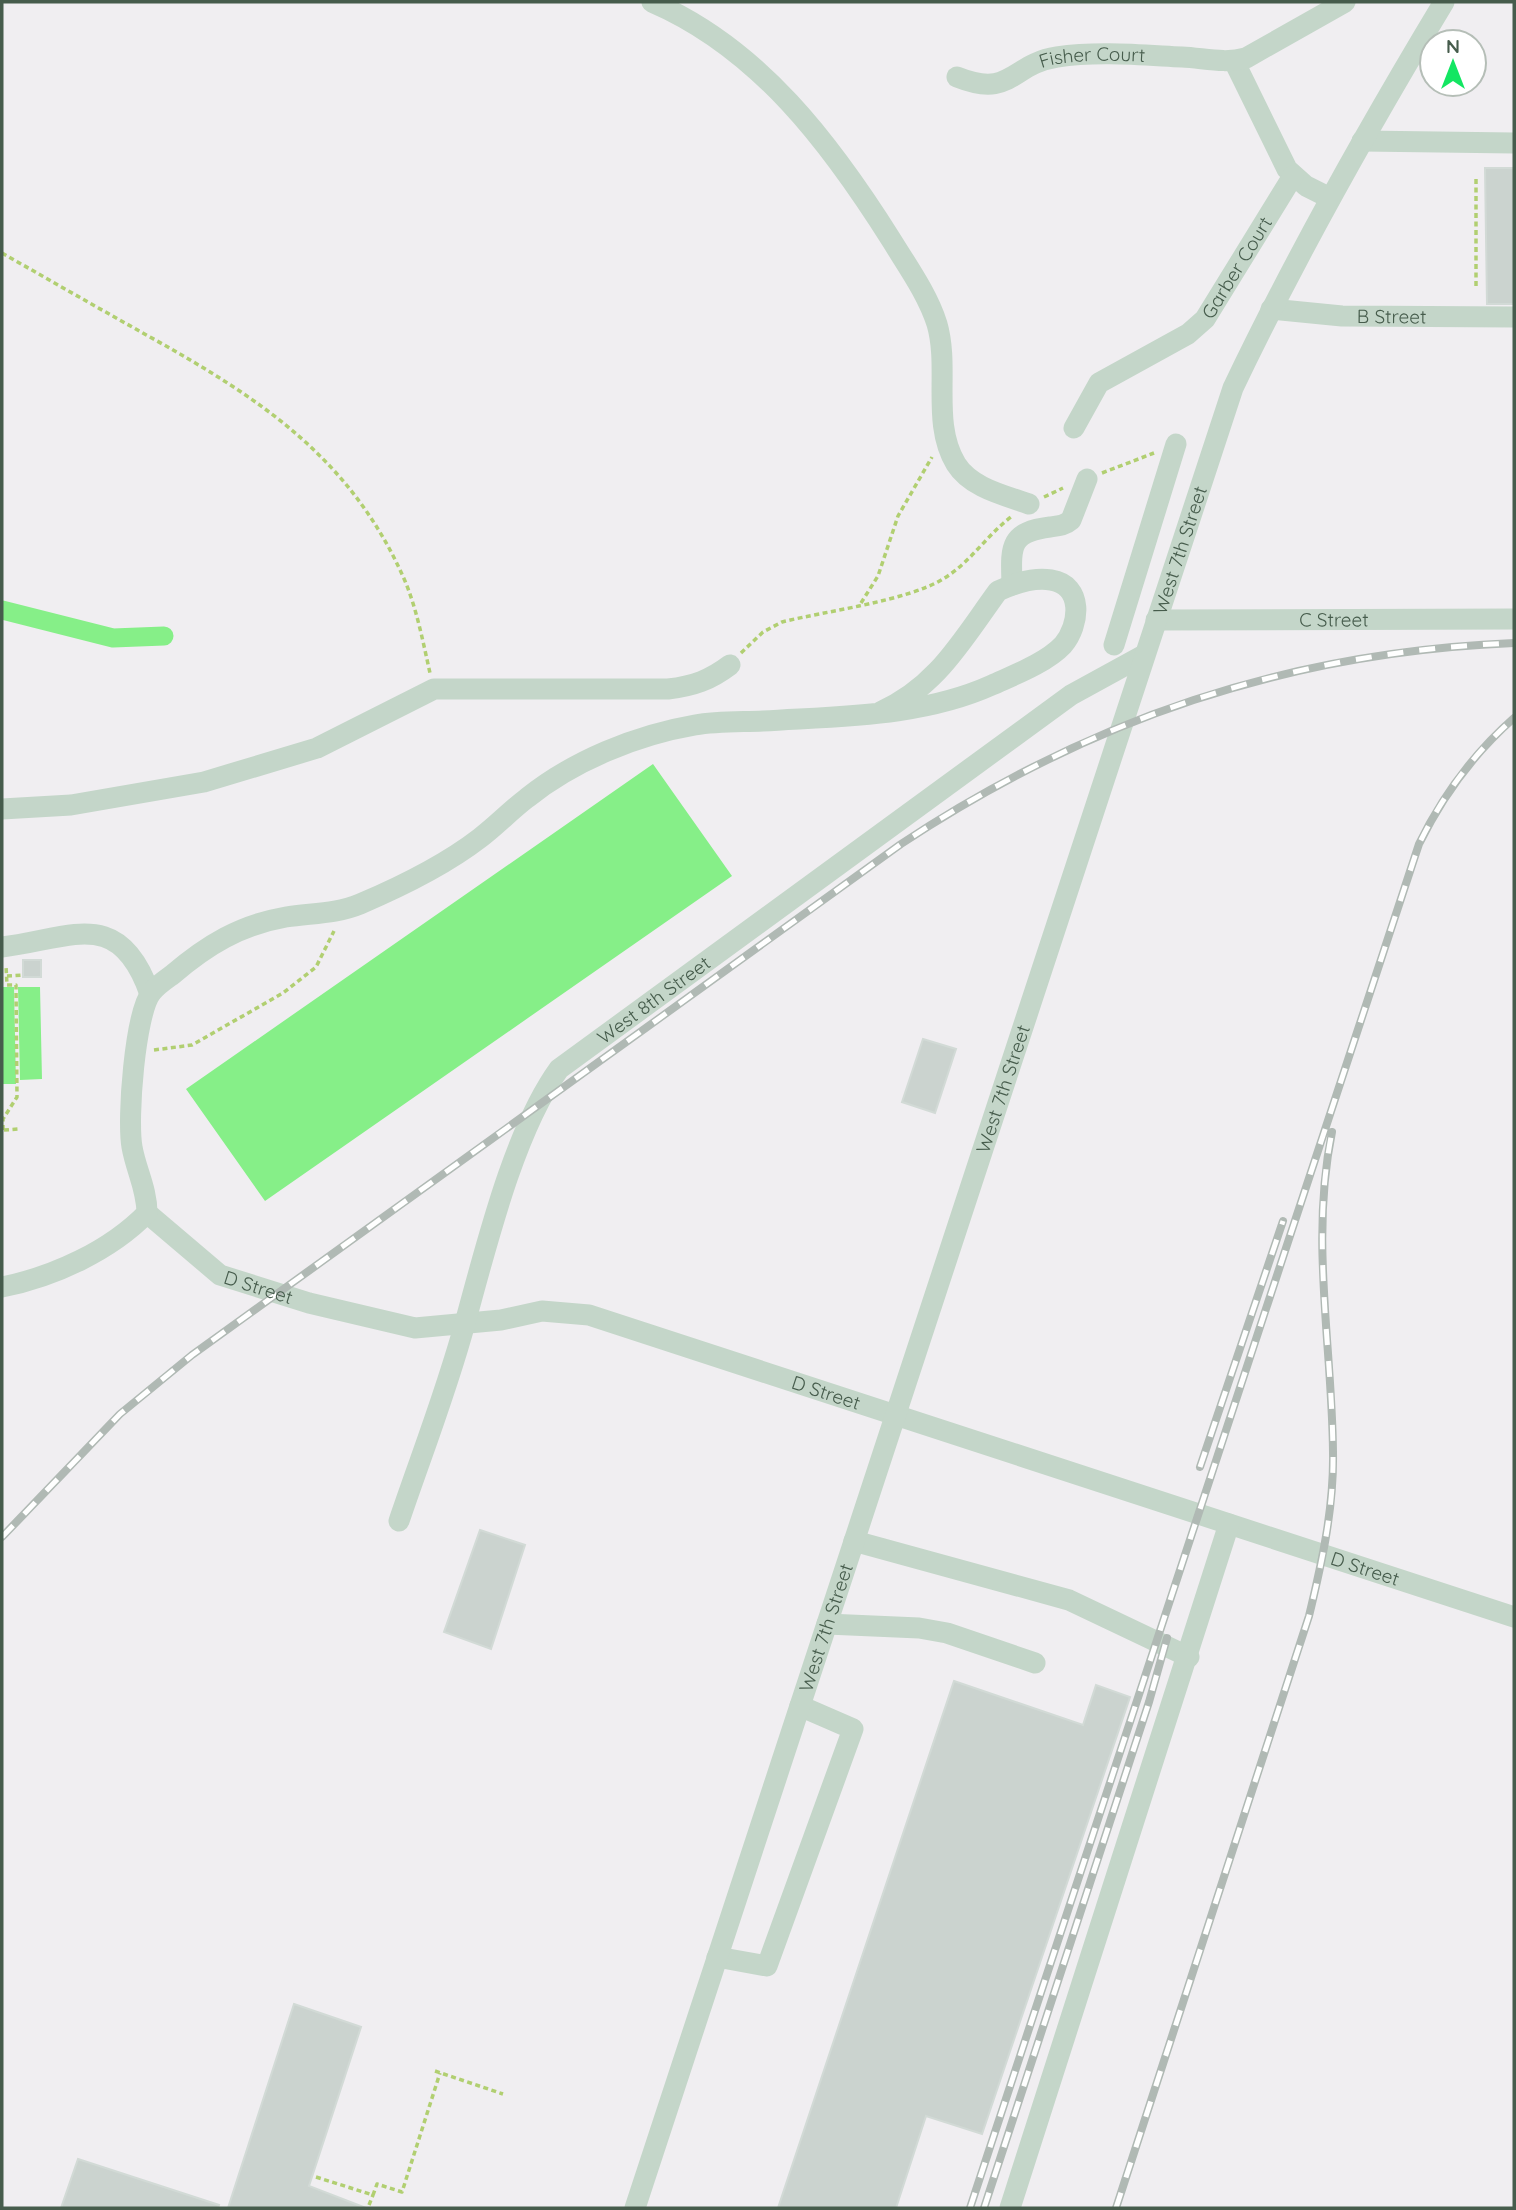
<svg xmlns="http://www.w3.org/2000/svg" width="1516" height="2210" viewBox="0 0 1516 2210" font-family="Quicksand,sans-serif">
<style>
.water{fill:#86ef88}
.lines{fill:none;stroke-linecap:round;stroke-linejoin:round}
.canal{stroke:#86ef88;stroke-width:19}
.building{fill:#cbd3cf;stroke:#d2dad6;stroke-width:2}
.path{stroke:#b1cf71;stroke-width:3.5;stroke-dasharray:5 3.5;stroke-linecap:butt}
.minor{stroke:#c4d6c9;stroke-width:21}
.rail-casing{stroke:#b0b9b4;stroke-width:8}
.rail{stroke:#fff;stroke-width:5;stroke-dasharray:16;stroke-linecap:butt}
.labels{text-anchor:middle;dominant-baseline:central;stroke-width:6;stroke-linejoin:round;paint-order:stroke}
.street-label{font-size:19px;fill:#465c4c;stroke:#fff}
</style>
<rect width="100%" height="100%" fill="#f0eef1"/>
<path class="water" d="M653 764 732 876 265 1201 186 1089Z
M2 987H14L16 1084H2Z
M18 987H40L42 1079 20 1080Z"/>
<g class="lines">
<path class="canal" d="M2 610 113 638 164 636"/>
</g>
<path class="building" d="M1485 168H1514V304H1487Z
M23 960H41V977H23Z
M923 1039 956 1049 935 1113 902 1102Z
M480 1530 525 1545 491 1649 444 1632Z
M954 1681 1083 1725 1096 1685 1130 1697 982 2134 926 2116 896 2208H778Z
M294 2004 361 2027 309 2186 366 2208H228Z
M78 2159 219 2205 218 2208H61Z"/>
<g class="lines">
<path class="path" d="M1476 179V286
M2 253C51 281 100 309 150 337 261 399 352 459 405 581 417 610 423 642 430 673
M1102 473 1154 453
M1044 497 1063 488
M861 603 878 576 898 516 932 457
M741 653 763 632 782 622C826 611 907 601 943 579 970 563 986 536 1011 517
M7 976 23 975
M154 1050 192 1045 283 993 316 967 334 931
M3 1130V1119L17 1097 16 985H7L6 966
M4 1130 18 1129
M435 2071 503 2094
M316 2177 373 2195 377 2184 402 2192 440 2073
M369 2205 373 2195"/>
<g class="minor">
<path d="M652 2C759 48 831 144 892 241 908 267 928 295 937 324 950 369 931 423 956 464 971 488 1004 495 1029 504"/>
<path d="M1234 61 1287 169 1306 186 1330 198"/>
<path id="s1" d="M957 77C1012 99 1011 64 1057 57 1097 51 1141 55 1182 57 1204 58 1224 64 1246 58L1345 2"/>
<path d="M1362 141 1514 143"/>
<path id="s2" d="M1271 309 1342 316 1514 317"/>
<path id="s3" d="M1074 428 1099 383 1188 334 1205 319 1293 176"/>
<path d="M1012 585C1011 548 1008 532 1050 527 1058 526 1064 526 1071 520L1087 479"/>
<path id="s4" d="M1156 620 1514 619"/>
<path d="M1114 645 1176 444"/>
<path d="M2 809 71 805 204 782 317 748 434 689H668C694 686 710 680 730 665"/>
<path d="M2 947C70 939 119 905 150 994"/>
<path id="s5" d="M147 1213 220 1275 309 1303 415 1328 501 1320 542 1311 589 1315 1514 1617"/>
<path d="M2 1287C53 1277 110 1251 147 1213 147 1189 136 1170 132 1147 127 1119 135 1014 151 993 156 986 165 980 172 975 207 945 240 925 286 917 311 913 336 914 360 904 400 887 445 865 480 838 496 826 510 811 527 798 573 761 636 735 695 725 717 721 741 722 763 721 840 716 921 717 992 685 1014 675 1046 663 1063 645 1080 625 1084 585 1051 580 1033 577 1013 584 998 591 962 640 937 687 880 712"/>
<path id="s6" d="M399 1521C421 1456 447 1390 465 1323 486 1247 514 1131 559 1069L1071 695 1144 655"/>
<path d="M854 1541 1069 1600 1189 1657"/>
<path d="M827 1624 919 1628 947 1633 1035 1663"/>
<path d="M717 1957 767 1966 853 1729 800 1706"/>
<path id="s7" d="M635 2208 1233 388C1296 256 1368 128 1444 2"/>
<path d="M1010 2208 1229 1524"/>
</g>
<defs>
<path id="rail" d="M1200 1467 1283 1221
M2 1537 120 1414 192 1355 901 844C1090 719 1288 652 1514 643
M970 2208 1419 844C1443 795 1473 754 1514 718
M984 2208 1149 1702 1167 1638
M1116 2208 1309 1616C1322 1562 1334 1508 1333 1452 1332 1344 1310 1240 1332 1132"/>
</defs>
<use href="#rail" class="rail-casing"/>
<use href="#rail" class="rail"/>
</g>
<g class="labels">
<g class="street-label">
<text stroke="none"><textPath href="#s1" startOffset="142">Fisher Court</textPath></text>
<text stroke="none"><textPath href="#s3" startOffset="236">Garber Court</textPath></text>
<text stroke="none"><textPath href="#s2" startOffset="121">B Street</textPath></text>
<text stroke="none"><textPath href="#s7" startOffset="1745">West 7th Street</textPath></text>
<text stroke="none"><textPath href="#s4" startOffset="178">C Street</textPath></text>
<text stroke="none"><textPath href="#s6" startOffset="598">West 8th Street</textPath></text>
<text stroke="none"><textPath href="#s7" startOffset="1178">West 7th Street</textPath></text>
<text stroke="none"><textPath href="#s5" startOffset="136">D Street</textPath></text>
<text stroke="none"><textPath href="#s5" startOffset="723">D Street</textPath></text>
<text stroke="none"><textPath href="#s5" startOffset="1290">D Street</textPath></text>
<text stroke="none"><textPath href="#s7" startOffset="611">West 7th Street</textPath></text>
</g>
</g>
<rect width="1516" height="2210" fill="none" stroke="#465c4c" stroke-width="7"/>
<g transform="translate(1453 63)"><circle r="33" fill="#ffffff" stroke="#b5beb7" stroke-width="2"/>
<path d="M0-5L12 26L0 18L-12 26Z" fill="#13e662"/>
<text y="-10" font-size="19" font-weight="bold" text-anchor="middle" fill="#465c4c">N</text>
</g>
</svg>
